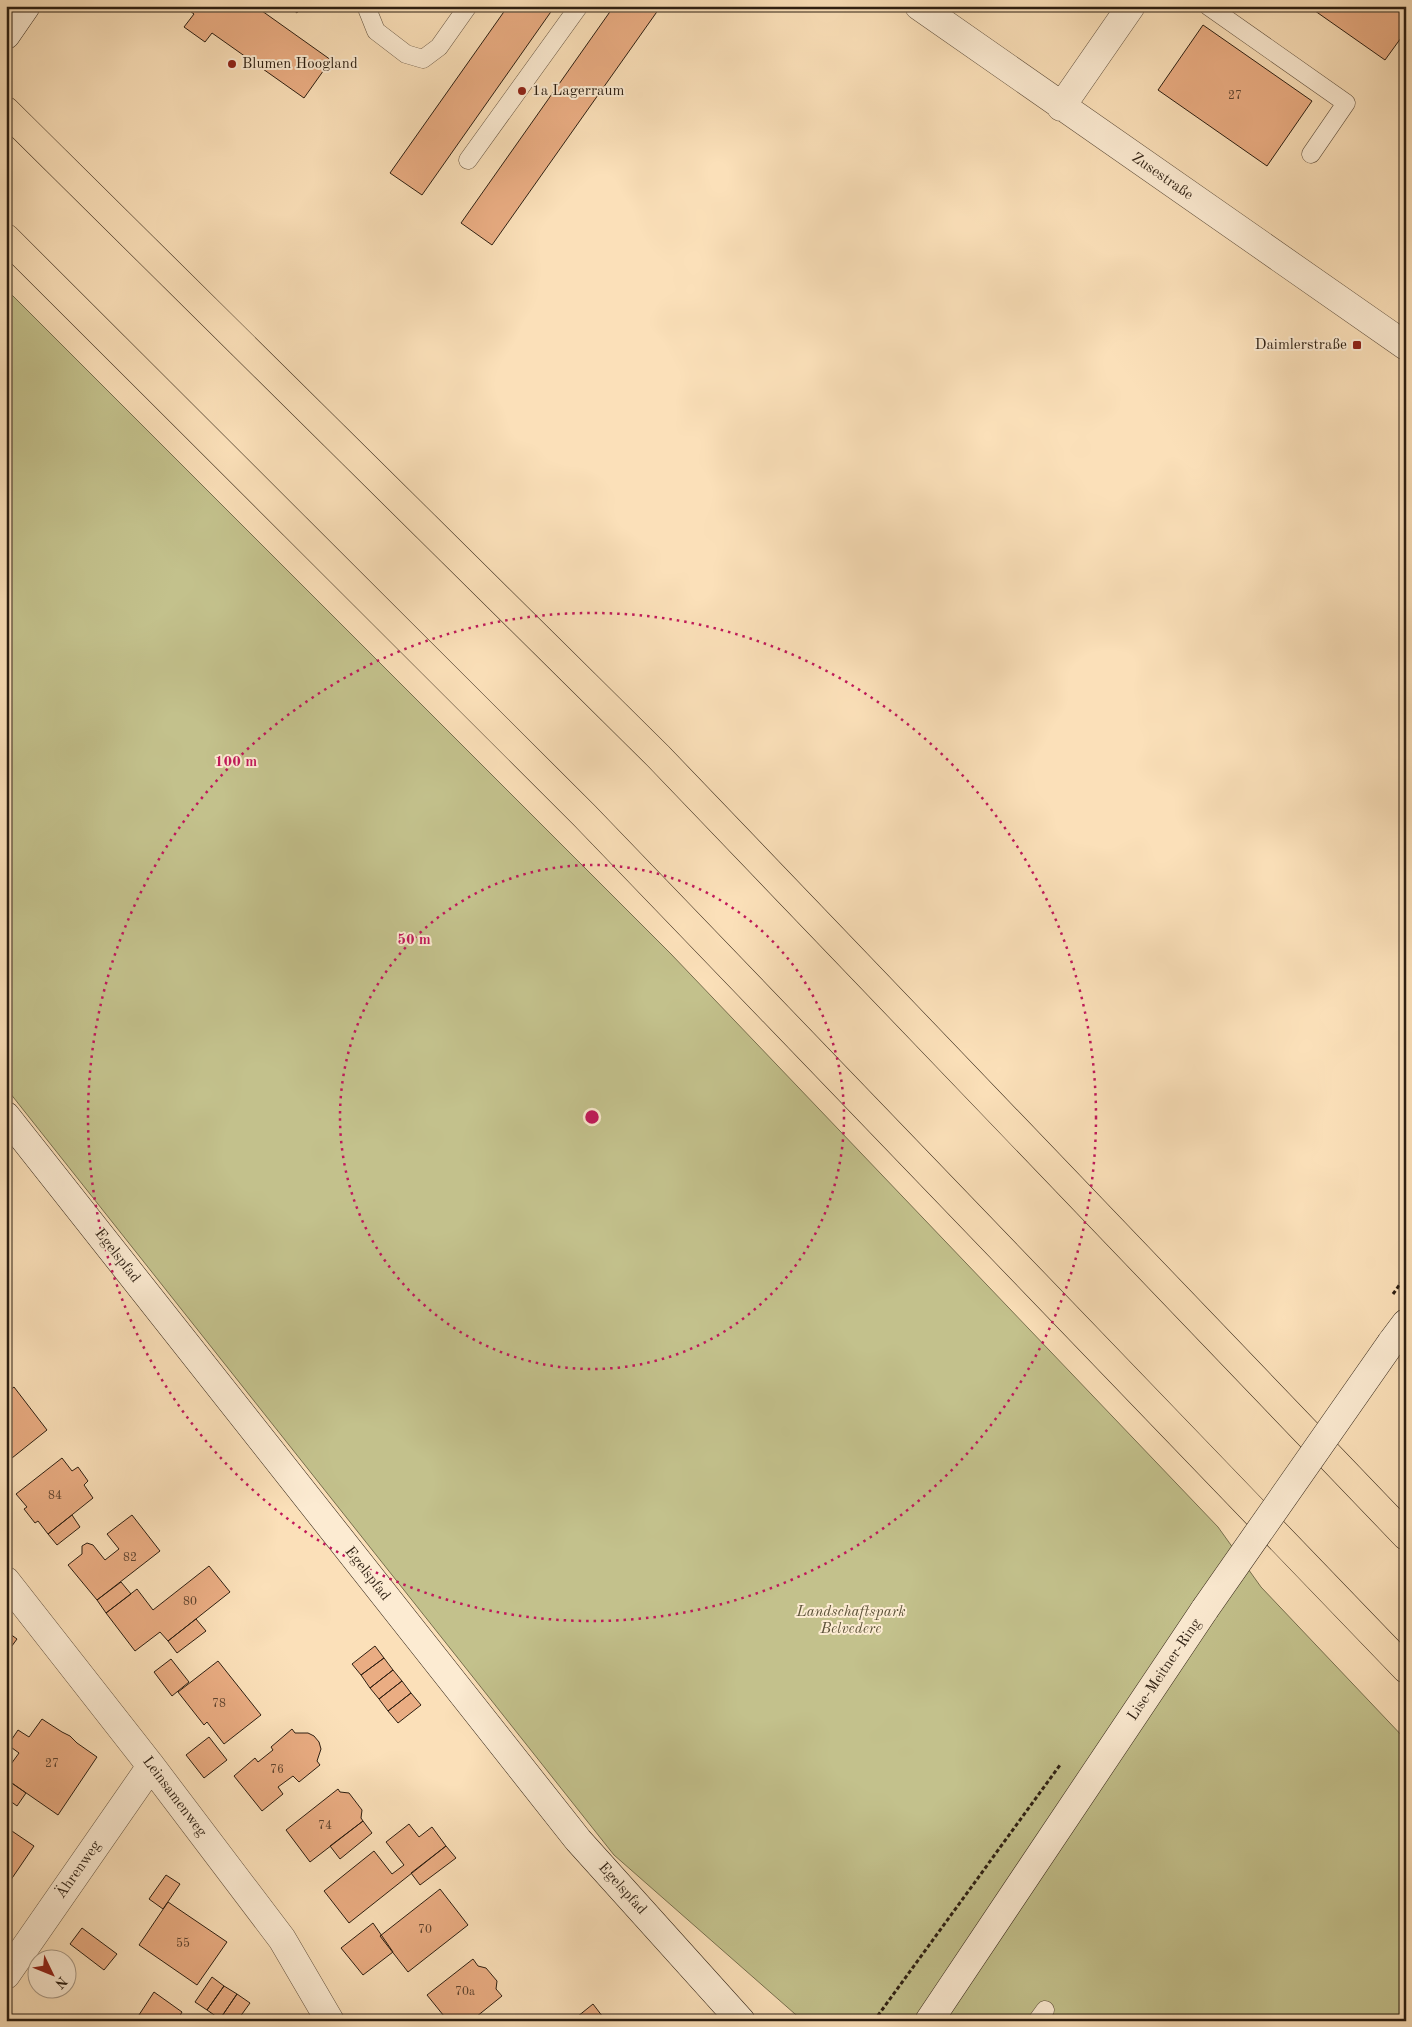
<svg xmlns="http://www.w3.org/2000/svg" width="1412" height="2027" viewBox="0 0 1412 2027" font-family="'Old Standard TT',serif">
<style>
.green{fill:#c3c18c;stroke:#78704f}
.building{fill:#eaad83;stroke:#2d1f12}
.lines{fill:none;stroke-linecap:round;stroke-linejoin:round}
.lane-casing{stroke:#604f3c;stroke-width:19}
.street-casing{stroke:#604f3c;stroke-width:29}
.secondary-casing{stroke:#2d1f12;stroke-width:29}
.highway-casing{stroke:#2d1f12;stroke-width:29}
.path{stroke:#2d1f12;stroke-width:3;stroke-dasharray:4 2.5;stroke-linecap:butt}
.lane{stroke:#fcebd2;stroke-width:18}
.street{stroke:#fcebd2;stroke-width:28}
.secondary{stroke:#fcebd2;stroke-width:28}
.highway{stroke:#fbe0b9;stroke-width:28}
.secondary-bridge-casing{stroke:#2d1f12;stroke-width:29;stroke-linecap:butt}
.secondary-bridge{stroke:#fcebd2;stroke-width:28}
.ring{fill:none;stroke:#c2185b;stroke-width:2.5;stroke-dasharray:2.5 5}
.poi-dot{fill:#8f2418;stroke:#fcebd2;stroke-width:2}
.labels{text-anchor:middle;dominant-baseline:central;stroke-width:4;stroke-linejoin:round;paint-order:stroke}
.number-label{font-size:12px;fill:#5c422e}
.poi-label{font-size:15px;fill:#2d1f12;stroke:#fcebd2;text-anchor:start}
.street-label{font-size:15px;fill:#2d1f12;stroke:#fcebd2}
.park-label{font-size:15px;font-style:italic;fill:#5a5037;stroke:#fcebd2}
.centre{fill:#c2185b;stroke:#fcebd2;stroke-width:2.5}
.ring-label{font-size:15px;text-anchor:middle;font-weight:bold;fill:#c2185b;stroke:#fcebd2;stroke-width:4;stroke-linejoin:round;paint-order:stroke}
</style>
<rect width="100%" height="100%" fill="#fbe0b9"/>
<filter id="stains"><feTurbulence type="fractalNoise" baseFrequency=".004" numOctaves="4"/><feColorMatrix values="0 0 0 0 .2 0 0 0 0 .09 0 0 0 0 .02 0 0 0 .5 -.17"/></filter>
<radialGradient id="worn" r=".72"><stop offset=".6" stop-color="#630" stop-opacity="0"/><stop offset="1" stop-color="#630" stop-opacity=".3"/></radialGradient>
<path class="green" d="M6 289 671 954 1218 1527 1261 1587 1406 1740V2021H803L614 1855 6 1088Z"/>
<path class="building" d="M166 6H177L173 11Z
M183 6H255L331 60 304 98 212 33 205 42 184 27 194 14Z
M288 6H301L297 13Z
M508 6H555L422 195 390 173Z
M614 6H661L492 245 461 223Z
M1308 6H1406V31L1385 60Z
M1203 25 1312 101 1267 166 1158 90Z
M14 1387 47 1430 7 1462 6 1393Z
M62 1458 72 1471 78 1467 88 1481 84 1485 93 1498 48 1534 38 1521 35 1523 24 1509 27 1507 16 1494Z
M72 1515 80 1527 57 1545 48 1534Z
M132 1515 160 1551 97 1600 68 1565 82 1554V1546L87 1543 93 1545 105 1560 119 1549 107 1534Z
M209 1566 230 1592 168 1641 160 1632 135 1651 106 1613 137 1589 153 1610Z
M121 1582 131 1594 106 1613 97 1600Z
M196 1619 206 1631 177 1653 168 1641Z
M6 1631 17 1639 6 1654Z
M375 1646 384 1658 361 1675 352 1664Z
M384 1658 393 1670 370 1688 361 1675Z
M171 1659 189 1682 172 1696 154 1672Z
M218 1661 261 1715 224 1744 207 1722 204 1725 178 1692Z
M393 1670 402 1681 379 1699 370 1688Z
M402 1681 411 1693 388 1711 379 1699Z
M411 1693 421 1705 398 1723 388 1711Z
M42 1719 62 1732 70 1736 77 1743 97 1757 58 1815 6 1779V1771L19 1753 8 1745 18 1730 29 1737Z
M292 1729 295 1733H308L314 1736 319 1742 321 1749 317 1761 320 1765 299 1782 293 1776 278 1787 283 1794 262 1811 234 1776 255 1758 258 1762 273 1750 271 1747Z
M209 1737 227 1760 204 1778 186 1755Z
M6 1779 26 1793 17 1806 6 1798Z
M338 1789 340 1792 349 1793 362 1810 361 1818 363 1821 310 1862 286 1830Z
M363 1821 372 1833 340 1859 330 1846Z
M409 1824 419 1837 432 1827 446 1846 349 1923 324 1891 374 1851 392 1874 404 1865 386 1842Z
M6 1827 34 1846 6 1887Z
M446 1846 456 1858 420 1885 411 1873Z
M166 1875 180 1884 163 1909 149 1899Z
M440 1889 468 1925 408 1972 380 1936Z
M168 1902 227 1942 197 1985 139 1945Z
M373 1923 393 1952 363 1975 341 1948Z
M82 1928 117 1954 104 1970 70 1944Z
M473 1959 478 1966 486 1968 497 1981 496 1989 502 1996 471 2021H448L427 1995Z
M212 1977 224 1986 207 2010 195 2002Z
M224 1986 237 1994 220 2019 207 2010Z
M154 1992 182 2012 177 2021H135Z
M237 1994 250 2003 237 2021H222L220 2019Z
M593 2004 606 2021H572Z"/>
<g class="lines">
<defs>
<path id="lane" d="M366 6 376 31 406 54 423 59 439 47 468 6
M1208 6 1346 103 1311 154
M468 160 579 6
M1037 2021 1045 2010"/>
<path id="street" d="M919 6 1406 346
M1061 107 1131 6
M6 1581 151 1766 282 1939 330 2021
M6 1975 151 1766"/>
<path id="secondary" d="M6 35 26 6
M6 1116 578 1840 741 2021
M1391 1343 1406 1323
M929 2021 1205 1609"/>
<path id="highway" d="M6 111 658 756 1406 1536
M6 238 584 815 1406 1669"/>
</defs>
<use href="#lane" class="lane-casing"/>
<use href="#street" class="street-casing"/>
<use href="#secondary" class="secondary-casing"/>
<use href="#highway" class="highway-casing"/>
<path class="path" d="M1393 1294 1406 1276
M874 2021 1060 1765"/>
<use href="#lane" class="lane"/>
<use href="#street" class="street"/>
<use href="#secondary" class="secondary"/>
<use href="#highway" class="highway"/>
<defs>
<path id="secondary-bridge" d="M1205 1609 1391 1343"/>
</defs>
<use href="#secondary-bridge" class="secondary-bridge-casing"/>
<use href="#secondary-bridge" class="secondary-bridge"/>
</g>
<g class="ring">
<circle cx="592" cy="1117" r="252"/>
<circle cx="592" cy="1117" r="504"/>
</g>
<g class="poi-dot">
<circle cx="232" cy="64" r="5"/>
<circle cx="522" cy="91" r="5"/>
<rect x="1352" y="340" width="10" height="10" rx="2.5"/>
</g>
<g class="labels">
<g class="number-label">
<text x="1235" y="96">27</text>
<text x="55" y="1496">84</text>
<text x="130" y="1558">82</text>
<text x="190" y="1602">80</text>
<text x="219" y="1704">78</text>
<text x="52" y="1764">27</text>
<text x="277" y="1770">76</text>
<text x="325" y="1826">74</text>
<text x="425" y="1930">70</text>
<text x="183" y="1944">55</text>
<text x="465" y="1992">70a</text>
</g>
<g class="poi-label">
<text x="242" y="64">Blumen Hoogland</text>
<text x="532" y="91">1a Lagerraum</text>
<text x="1347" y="345" text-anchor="end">Daimlerstraße</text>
</g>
<g class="street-label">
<text transform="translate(1162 177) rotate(35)">Zusestraße</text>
<text transform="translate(117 1256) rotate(52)">Egelspfad</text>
<text transform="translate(367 1574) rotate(52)">Egelspfad</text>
<text transform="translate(1165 1670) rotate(-56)">Lise-Meitner-Ring</text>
<text transform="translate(174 1797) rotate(53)">Leinsamenweg</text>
<text transform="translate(79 1870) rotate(-55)">Ährenweg</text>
<text transform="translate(622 1889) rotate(48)">Egelspfad</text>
</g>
<g class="park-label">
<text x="851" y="1612">Landschaftspark<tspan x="851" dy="17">Belvedere</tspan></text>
</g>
</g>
<circle cx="592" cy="1117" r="8" class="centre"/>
<g class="ring-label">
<text x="236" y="766">100 m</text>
<text x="414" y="944">50 m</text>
</g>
<rect width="1412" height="2027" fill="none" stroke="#fbe0b9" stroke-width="25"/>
<rect x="8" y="8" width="1397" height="2012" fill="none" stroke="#2d1f12" stroke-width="2.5"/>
<rect x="12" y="12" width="1387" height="2002" fill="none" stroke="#2d1f12"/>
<g transform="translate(52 1974) rotate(133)"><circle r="24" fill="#fcebd2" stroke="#a99985"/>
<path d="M0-4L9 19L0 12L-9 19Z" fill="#8f2418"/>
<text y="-8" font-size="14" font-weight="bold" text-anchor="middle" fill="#2d1f12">N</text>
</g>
<rect width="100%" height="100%" filter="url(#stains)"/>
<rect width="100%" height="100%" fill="url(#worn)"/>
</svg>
